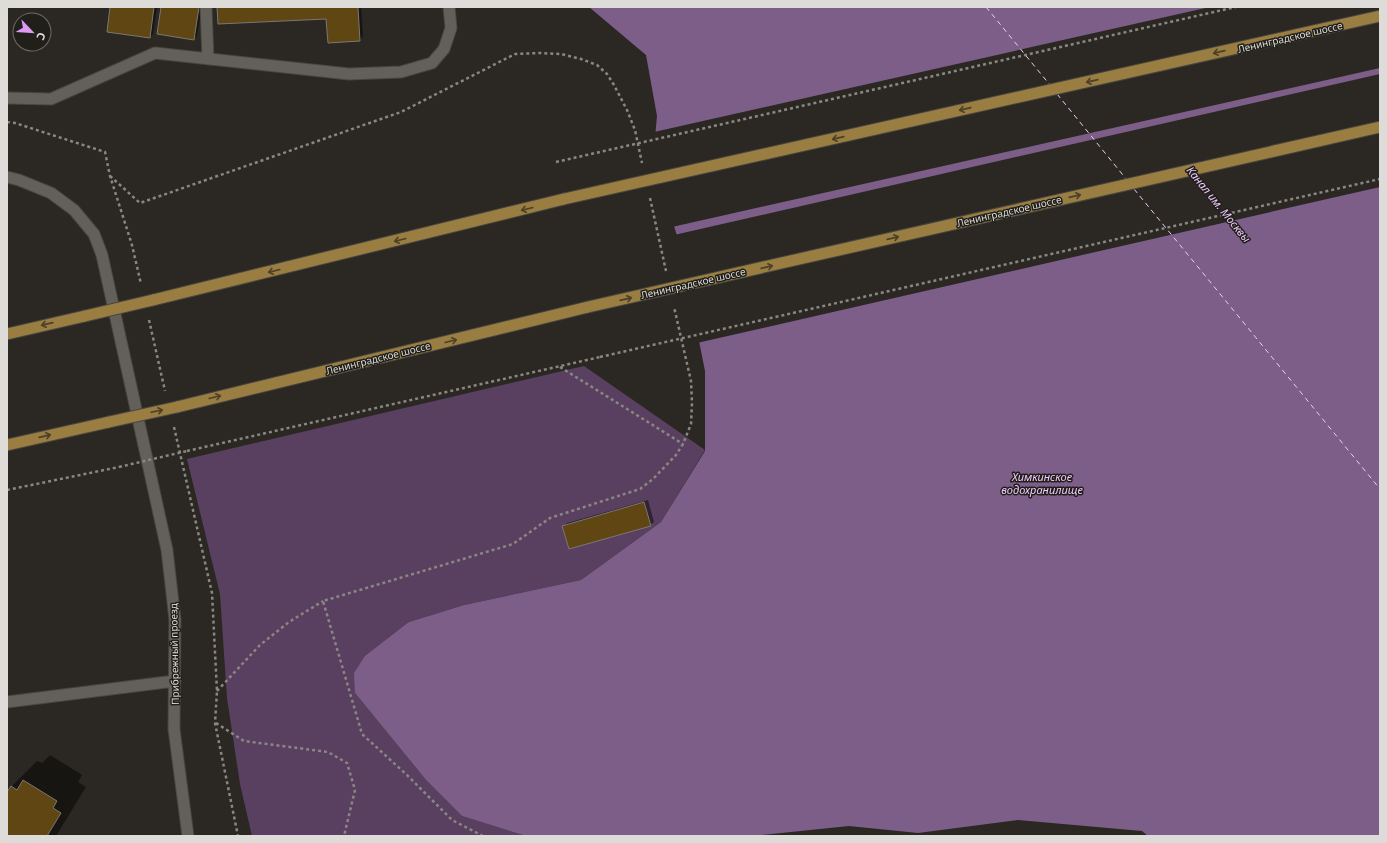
<svg xmlns="http://www.w3.org/2000/svg" width="1387" height="843" viewBox="0 0 1387 843" font-family="'Noto Sans',sans-serif">
<style>
.green{fill:#594061}
.water{fill:#7d5e88}
.pier{fill:#2b2823}
.shadow{fill:#0007}
.lines{fill:none;stroke-linecap:round;stroke-linejoin:round}
.ferry{stroke:#f1caff;stroke-width:1;stroke-dasharray:5 4;stroke-linecap:butt}
.building{fill:#5f4613;stroke:#7b7872}
.service-casing{stroke:#484641;stroke-width:13}
.tertiary-casing{stroke:#484641;stroke-width:13}
.primary-casing{stroke:#484641;stroke-width:13}
.path{stroke:#8a8783;stroke-width:2.5;stroke-dasharray:3 3;stroke-linecap:butt}
.service{stroke:#63605a;stroke-width:11}
.tertiary{stroke:#63605a;stroke-width:11}
.primary{stroke:#9a7d41;stroke-width:11}
.primary-bridge-casing{stroke:#484641;stroke-width:13;stroke-linecap:butt}
.path-bridge{stroke:#8a8783;stroke-width:2.5;stroke-dasharray:3 3;stroke-linecap:butt}
.primary-bridge{stroke:#9a7d41;stroke-width:11}
.oneway{stroke:#4b4028}
.labels{text-anchor:middle;dominant-baseline:central;stroke-width:3;stroke-linejoin:round;paint-order:stroke}
.street-label{font-size:10px;fill:#dedcd8;stroke:#211f1a}
.water-label{font-size:11px;font-style:italic;fill:#f1caff;stroke:#211f1a}
</style>
<rect width="100%" height="100%" fill="#2b2823"/>
<path class="green" d="M584 366 705 450 661 522 581 580 464 605 409 622 355 693 426 780 462 816 526 836H252L240 784 227 698 220 594 187 459Z"/>
<path class="water" d="M589 7H1380V836H1148L1142 831 1018 820 918 833 849 826 753 836H526L462 816 426 780 355 693 354 673 365 656 409 622 464 605 581 580 661 522 705 451V371L680 245 653 160 657 116 646 55Z"/>
<path class="pier" d="M1210 7H1380V68L672 227 651 160 654 132Z
M1380 74V187L697 343 678 246 674 235Z"/>
<path class="shadow" d="M111 7H157L153 34 150 37Z
M162 7H202L197 35 194 39Z
M218 7H361L363 36 360 40 327 18Z
M648 500 654 522 650 525 564 526 567 523Z
M50 755 82 775 78 782 86 787 56 836H7V794L12 786 37 761 42 763Z"/>
<g class="lines">
<path class="ferry" d="M986 7 1050 85
M1057 94 1127 180
M1134 189 1380 489"/>
</g>
<path class="building" d="M110 7H154L150 38 107 32Z
M161 7H199L194 40 157 34Z
M217 7H358L360 41 328 43 326 19 218 24Z
M644 502 651 526 569 549 562 526Z
M23 780 57 801 53 808 61 813 47 836H7V792L11 786 17 790Z"/>
<g class="lines">
<defs>
<path id="service" d="M206 7 208 59
M7 98 51 99 155 53 349 74 401 72 432 63 444 49 451 28 449 7"/>
<path id="tertiary" d="M7 177 19 180 51 193 74 210 94 234 102 255 167 550 175 620 174 729 188 836
M7 702 175 681"/>
<path id="primary" d="M153 300 564 199
M7 334 85 316
M177 407 588 307
M7 445 109 422"/>
</defs>
<use href="#service" class="service-casing"/>
<use href="#tertiary" class="tertiary-casing"/>
<use href="#primary" class="primary-casing"/>
<path class="path" d="M7 122 15 123 105 152 110 176 132 245 141 284
M110 176 140 203 401 112 515 54 539 53 561 54 581 59 597 65 607 74 614 85 627 110 635 130 642 163
M650 198 666 271
M149 320 165 391
M560 367 683 444
M174 427 212 593 217 691 215 723 238 836
M187 451 600 357
M7 490 119 467
M217 691 260 645 289 622 323 601
M216 723 244 741 328 752 347 763 355 790 344 836
M483 836 452 820 408 776 362 734 323 601 513 544 550 518 640 489 653 479 676 455 683 444 691 424 692 403 691 381 674 307"/>
<use href="#service" class="service"/>
<use href="#tertiary" class="tertiary"/>
<use href="#primary" class="primary"/>
<defs>
<path id="primary-bridge" d="M564 199 1380 16
M588 307 1380 127
M85 316 153 300
M109 422 177 407"/>
</defs>
<use href="#primary-bridge" class="primary-bridge-casing"/>
<path class="path-bridge" d="M556 162 1236 7
M600 357 1380 179
M119 467 187 451"/>
<use href="#primary-bridge" class="primary-bridge"/>
</g>
<defs><path id="oneway-shaft" d="M-6 0H5M1.5-3L5.5 0L1.5 3" fill="none" stroke-width="1.6" stroke-linecap="round" stroke-linejoin="round"/></defs>
<g class="oneway">
<use href="#oneway-shaft" transform="translate(1219 52) rotate(167)"/>
<use href="#oneway-shaft" transform="translate(1092 81) rotate(167)"/>
<use href="#oneway-shaft" transform="translate(965 109) rotate(167)"/>
<use href="#oneway-shaft" transform="translate(838 138) rotate(167)"/>
<use href="#oneway-shaft" transform="translate(1075 196) rotate(-13)"/>
<use href="#oneway-shaft" transform="translate(527 209) rotate(166)"/>
<use href="#oneway-shaft" transform="translate(893 238) rotate(-13)"/>
<use href="#oneway-shaft" transform="translate(400 240) rotate(166)"/>
<use href="#oneway-shaft" transform="translate(767 267) rotate(-13)"/>
<use href="#oneway-shaft" transform="translate(274 271) rotate(166)"/>
<use href="#oneway-shaft" transform="translate(626 299) rotate(-13)"/>
<use href="#oneway-shaft" transform="translate(47 324) rotate(167)"/>
<use href="#oneway-shaft" transform="translate(451 341) rotate(-14)"/>
<use href="#oneway-shaft" transform="translate(215 397) rotate(-14)"/>
<use href="#oneway-shaft" transform="translate(157 411) rotate(-12)"/>
<use href="#oneway-shaft" transform="translate(45 436) rotate(-13)"/>
</g>
<g class="labels">
<g class="street-label">
<text transform="translate(1290 37) rotate(-13)">Ленинградское шоссе</text>
<text transform="translate(1009 211) rotate(-13)">Ленинградское шоссе</text>
<text transform="translate(693 283) rotate(-13)">Ленинградское шоссе</text>
<text transform="translate(378 358) rotate(-14)">Ленинградское шоссе</text>
<text transform="translate(174 654) rotate(-91)">Прибрежный проезд</text>
</g>
<g class="water-label">
<text transform="translate(1219 204) rotate(51)">Канал им. Москвы</text>
<text x="1042" y="476">Химкинское<tspan x="1042" dy="13">водохранилище</tspan></text>
</g>
</g>
<rect width="1387" height="843" fill="none" stroke="#dedcd8" stroke-width="16"/>
<g transform="translate(32 32) rotate(115)"><circle r="19" fill="#211f1a" stroke="#6d6b66"/>
<path d="M0-3L7 15L0 10L-7 15Z" fill="#dd99f4"/>
<text y="-6" font-size="11" font-weight="bold" text-anchor="middle" fill="#dedcd8">С</text>
</g>
</svg>
